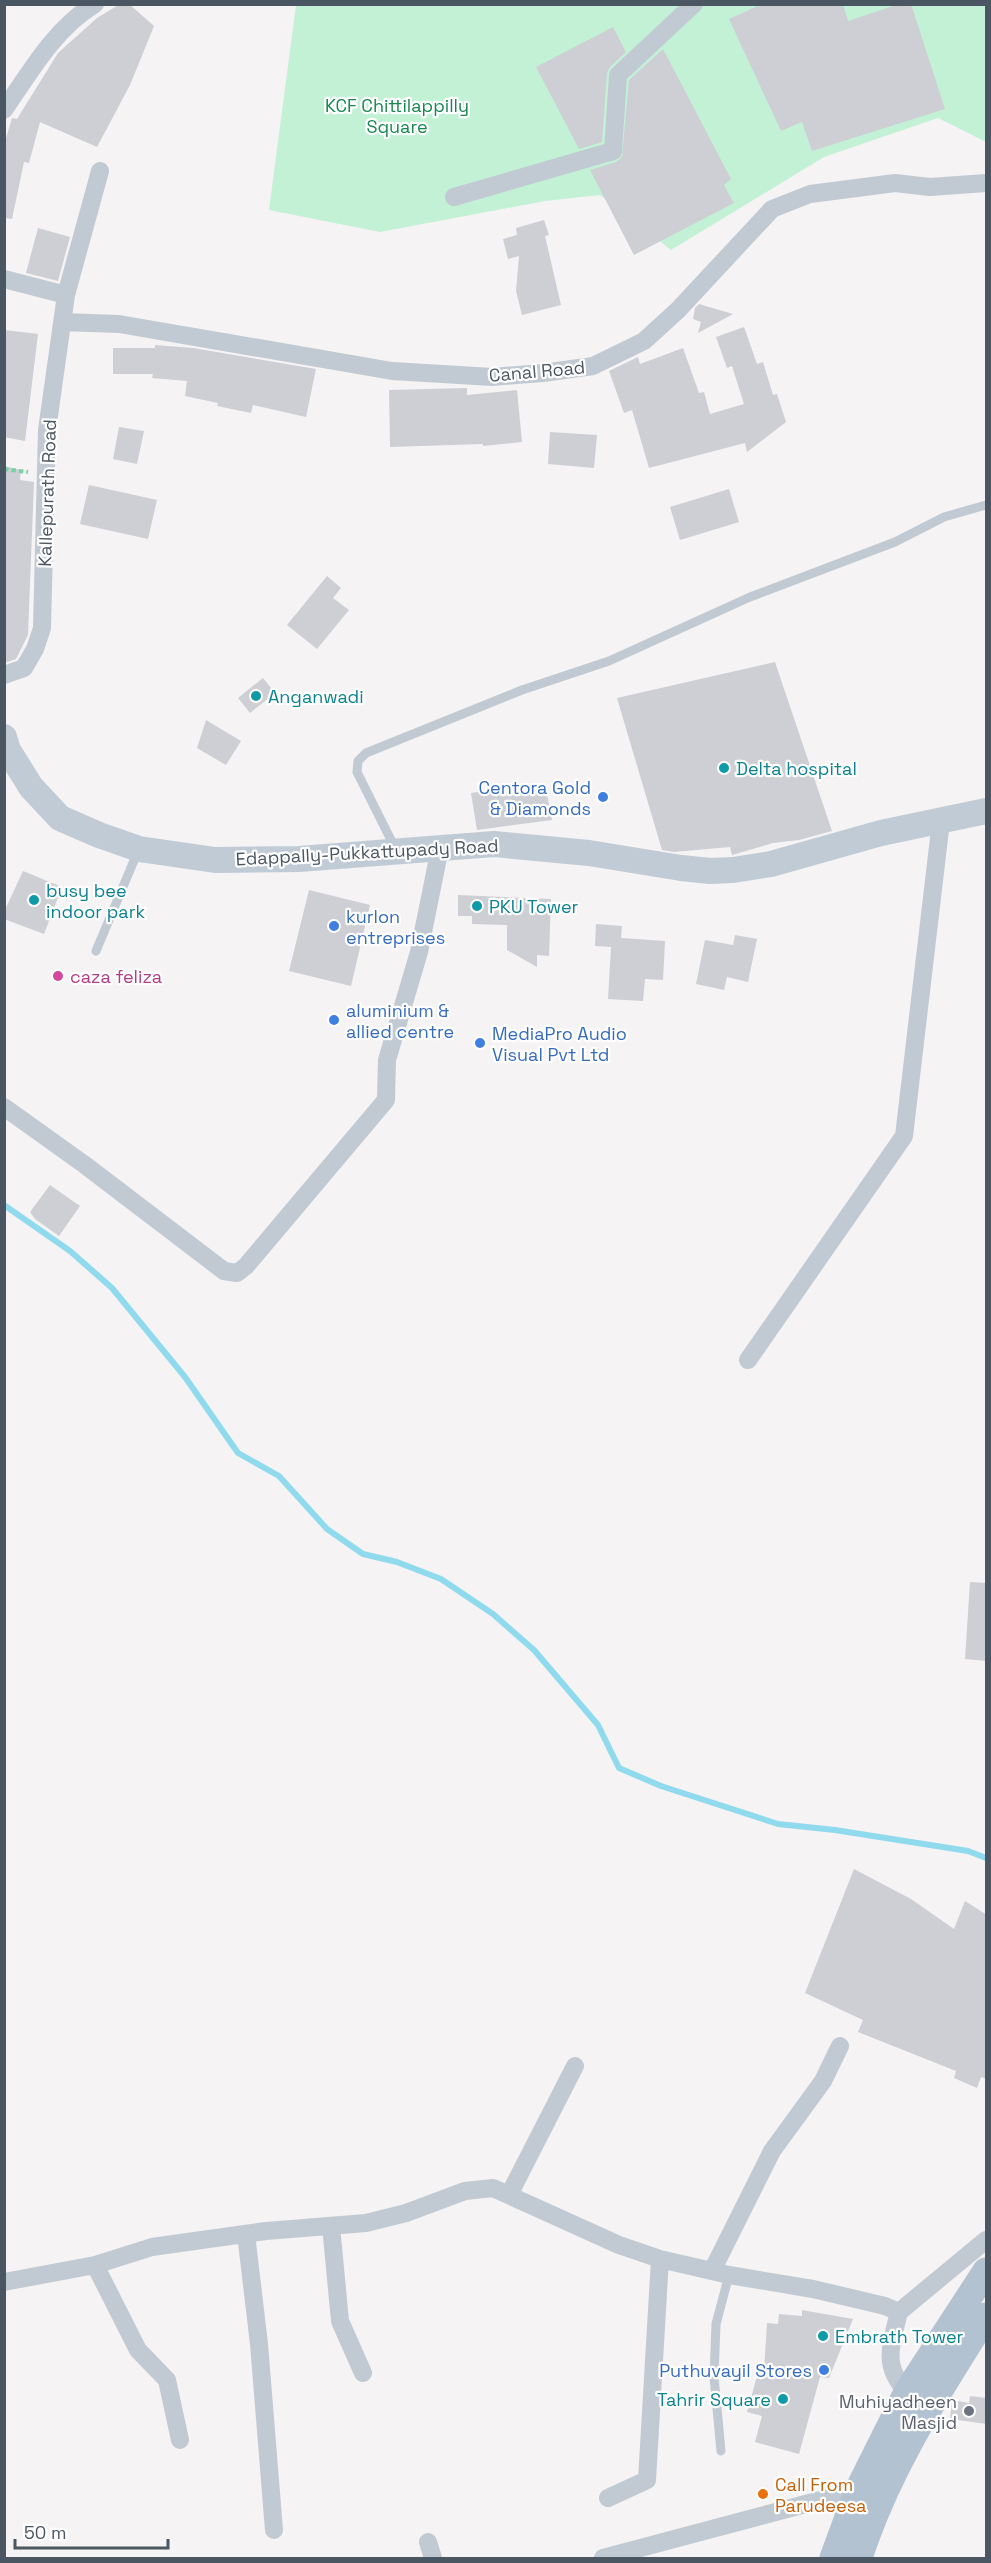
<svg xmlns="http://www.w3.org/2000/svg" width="991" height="2563" viewBox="0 0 991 2563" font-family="'Space Grotesk',sans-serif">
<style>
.green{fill:#c3f1d5}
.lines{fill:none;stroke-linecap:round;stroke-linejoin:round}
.stream{stroke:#90daee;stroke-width:6}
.building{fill:#cdcfd5}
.path{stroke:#7ad0a6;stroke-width:4;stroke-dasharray:4.5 3;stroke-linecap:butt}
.lane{stroke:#c1cad2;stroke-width:9}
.street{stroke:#c1cad2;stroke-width:18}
.secondary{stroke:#c1cbd6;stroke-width:26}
.primary{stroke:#b3c2d1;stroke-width:27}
.culture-dot{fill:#0f9aa8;stroke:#fff;stroke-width:2}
.shop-dot{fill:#3f7fe0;stroke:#fff;stroke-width:2}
.hotel-dot{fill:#d1479c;stroke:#fff;stroke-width:2}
.worship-dot{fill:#6b7280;stroke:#fff;stroke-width:2}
.food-dot{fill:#e8710a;stroke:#fff;stroke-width:2}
.labels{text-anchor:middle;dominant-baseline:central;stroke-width:4.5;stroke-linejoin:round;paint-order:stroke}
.park-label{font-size:18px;fill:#17864f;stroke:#fff}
.street-label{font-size:18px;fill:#4a5661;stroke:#fff}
.culture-label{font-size:18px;fill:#0d838f;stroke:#fff;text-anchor:start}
.shop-label{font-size:18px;fill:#366cbe;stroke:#fff;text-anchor:start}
.hotel-label{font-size:18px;fill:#b23c85;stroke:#fff;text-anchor:start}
.worship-label{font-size:18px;fill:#5b616d;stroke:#fff;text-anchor:end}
.food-label{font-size:18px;fill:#c56008;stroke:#fff;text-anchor:start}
</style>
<rect width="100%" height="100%" fill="#f5f3f3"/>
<path class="green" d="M296 5H986V142L938 118 824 157 671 250 600 195 545 201 380 232 269 210Z"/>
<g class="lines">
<path class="stream" d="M4 1205 70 1251 112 1288 185 1377 238 1453 279 1476 327 1529 363 1554 397 1562 441 1579 493 1614 534 1650 598 1725 619 1768 661 1786 778 1824 835 1830 968 1851 986 1858"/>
</g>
<path class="building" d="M120 4H129L154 26 130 85 97 147 40 122 29 163 24 162 12 219 4 218V145L12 118 17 119 58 53 97 18Z
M762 4H843L848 21 899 4H911L945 109 812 151 802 122 781 131 729 19Z
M613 27 626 52 610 67 607 73 602 142 579 149 536 67Z
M663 49 731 179 724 185 734 203 634 255 590 170 616 162 622 157 629 80Z
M544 220 549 235 545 236 561 305 522 315 516 291 519 256 508 259 503 239 517 235 516 228Z
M38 228 70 237 58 281 26 273Z
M699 304 733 314 698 333 701 322 693 319 695 308Z
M744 327 757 364 763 362 773 395 777 394 786 422 747 452 745 443 649 468 632 410 624 413 609 371 638 357 640 364 683 348 699 393 704 392 710 414 744 404 732 366 727 368 716 337Z
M4 330 38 334 25 441 4 437Z
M155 345 193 348 316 369 306 417 253 405 251 413 217 406 218 403 185 396 187 381 152 378 153 374H113V348H155Z
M467 388V395L517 390 522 442 483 446V444L390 447 389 390Z
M119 427 144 431 137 464 113 459Z
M550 432 597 435 594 468 548 464Z
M4 466 21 470 20 480 34 482 28 635 16 659 4 663Z
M89 485 157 500 148 539 80 524Z
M729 489 739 522 680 540 670 507Z
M327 576 341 588 333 598 349 610 317 649 287 625Z
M775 662 832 831 799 840 773 843 732 855 730 847 674 852 662 850 617 698Z
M263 678 275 693 250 713 238 698Z
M206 720 241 741 226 765 197 748Z
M503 788 504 796 546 789 552 820 477 830 471 793Z
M23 871 62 887 44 934 4 919V912Z
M309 890 370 905 351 986 289 971Z
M458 895 551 899 549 956 537 955V967L507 950V925L472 924V916H458Z
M596 924 622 926 621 938 665 941 663 980 645 979 643 1001 608 999 611 947 595 946Z
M735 935 757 939 748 982 727 977 724 990 696 984 705 940 733 945Z
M50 1185 80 1206 59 1236 35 1219 30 1212Z
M970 1582 987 1583V1661L965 1659Z
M854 1869 911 1899 954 1929 965 1901 987 1915V2079L981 2077 977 2088 954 2078 956 2071 858 2032 863 2020 805 1993Z
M802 2310 853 2319 829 2378 820 2377 799 2454 755 2442 762 2416 747 2412 759 2369 764 2370 767 2323 778 2324 779 2314 802 2316Z
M970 2396 987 2398V2424L950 2419 952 2400 969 2403Z"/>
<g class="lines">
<path class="path" d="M4 469 28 472"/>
<path class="lane" d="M396 850 357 772 358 761 366 753 522 690 609 661 750 597 895 542 944 517 986 505
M96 951 138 851
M721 2451 714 2377 716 2324 729 2275"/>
<path class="street" d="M4 110C30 72 55 28 95 4
M454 197 613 151 618 75 694 4
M4 279 66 295 47 430 42 628 35 649 24 668 4 675
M66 295 100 171
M62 322 119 324 392 371 492 377 543 373 593 366 644 341 678 310 772 209 810 194 895 183 930 187 986 183
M4 1107 85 1165 224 1271 237 1273 246 1266 386 1100 387 1060 419 952 440 848
M748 1360 904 1136 941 821
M509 2195 575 2066
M331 2226 340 2321 363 2373
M246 2234 259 2344 274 2530
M95 2265 138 2350 167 2380 180 2440
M712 2271 772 2151 823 2081 840 2046
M4 2282 95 2265 152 2247 266 2231 366 2223 406 2213 465 2191 493 2188 619 2245 660 2259 729 2275 813 2289 885 2306 899 2312C890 2350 881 2368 913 2398
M899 2312 986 2240
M608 2498 647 2480 660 2259
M428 2542 433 2558
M603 2558 858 2490"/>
<path class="secondary" d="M4 737 8 750 31 787 60 818 99 835 139 849 215 860 299 859 494 844 589 853 681 868 710 871 733 870 771 864 881 833 986 811"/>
<path class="primary" d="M833 2558 858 2490 907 2392 986 2271
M859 2558C887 2470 937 2394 986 2316"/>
</g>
<g class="culture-dot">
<circle cx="256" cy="696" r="6"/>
<circle cx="724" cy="768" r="6"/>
<circle cx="34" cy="900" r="6"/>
<circle cx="477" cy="906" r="6"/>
<circle cx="823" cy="2336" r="6"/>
<circle cx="783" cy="2399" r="6"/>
</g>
<g class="shop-dot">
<circle cx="603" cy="797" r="6"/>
<circle cx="334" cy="926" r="6"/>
<circle cx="334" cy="1020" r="6"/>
<circle cx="480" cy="1043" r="6"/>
<circle cx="824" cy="2370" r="6"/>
</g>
<circle class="hotel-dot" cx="58" cy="976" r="6"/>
<circle class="worship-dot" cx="969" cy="2411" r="6"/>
<circle class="food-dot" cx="763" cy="2494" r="6"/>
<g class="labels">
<g class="park-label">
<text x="397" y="105">KCF Chittilappilly<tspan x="397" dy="21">Square</tspan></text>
</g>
<g class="street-label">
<text transform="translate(537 371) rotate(-5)">Canal Road</text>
<text transform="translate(47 493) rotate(-88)">Kallepurath Road</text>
<text transform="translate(367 852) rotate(-3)">Edappally-Pukkattupady Road</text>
</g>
<g class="culture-label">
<text x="268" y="696">Anganwadi</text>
<text x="736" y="768">Delta hospital</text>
<text x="46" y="890">busy bee<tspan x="46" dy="21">indoor park</tspan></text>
<text x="489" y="906">PKU Tower</text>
<text x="835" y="2336">Embrath Tower</text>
<text x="771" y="2399" text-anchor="end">Tahrir Square</text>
</g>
<g class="shop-label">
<text x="591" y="787" text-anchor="end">Centora Gold<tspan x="591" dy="21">&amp; Diamonds</tspan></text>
<text x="346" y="916">kurlon<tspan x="346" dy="21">entreprises</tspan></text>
<text x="346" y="1010">aluminium &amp;<tspan x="346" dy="21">allied centre</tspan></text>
<text x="492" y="1033">MediaPro Audio<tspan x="492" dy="21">Visual Pvt Ltd</tspan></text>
<text x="812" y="2370" text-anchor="end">Puthuvayil Stores</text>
</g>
<g class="hotel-label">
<text x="70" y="976">caza feliza</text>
</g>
<g class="worship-label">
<text x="957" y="2401">Muhiyadheen<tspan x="957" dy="21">Masjid</tspan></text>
</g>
<g class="food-label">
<text x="775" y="2484">Call From<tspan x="775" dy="21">Parudeesa</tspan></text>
</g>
</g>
<rect width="991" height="2563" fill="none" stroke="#4a5661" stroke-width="12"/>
<path d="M15 2539v9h153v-9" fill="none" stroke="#4a5661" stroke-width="3"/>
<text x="24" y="2539" font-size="18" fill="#4a5661" stroke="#ffffff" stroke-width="4.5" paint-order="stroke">50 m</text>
</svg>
